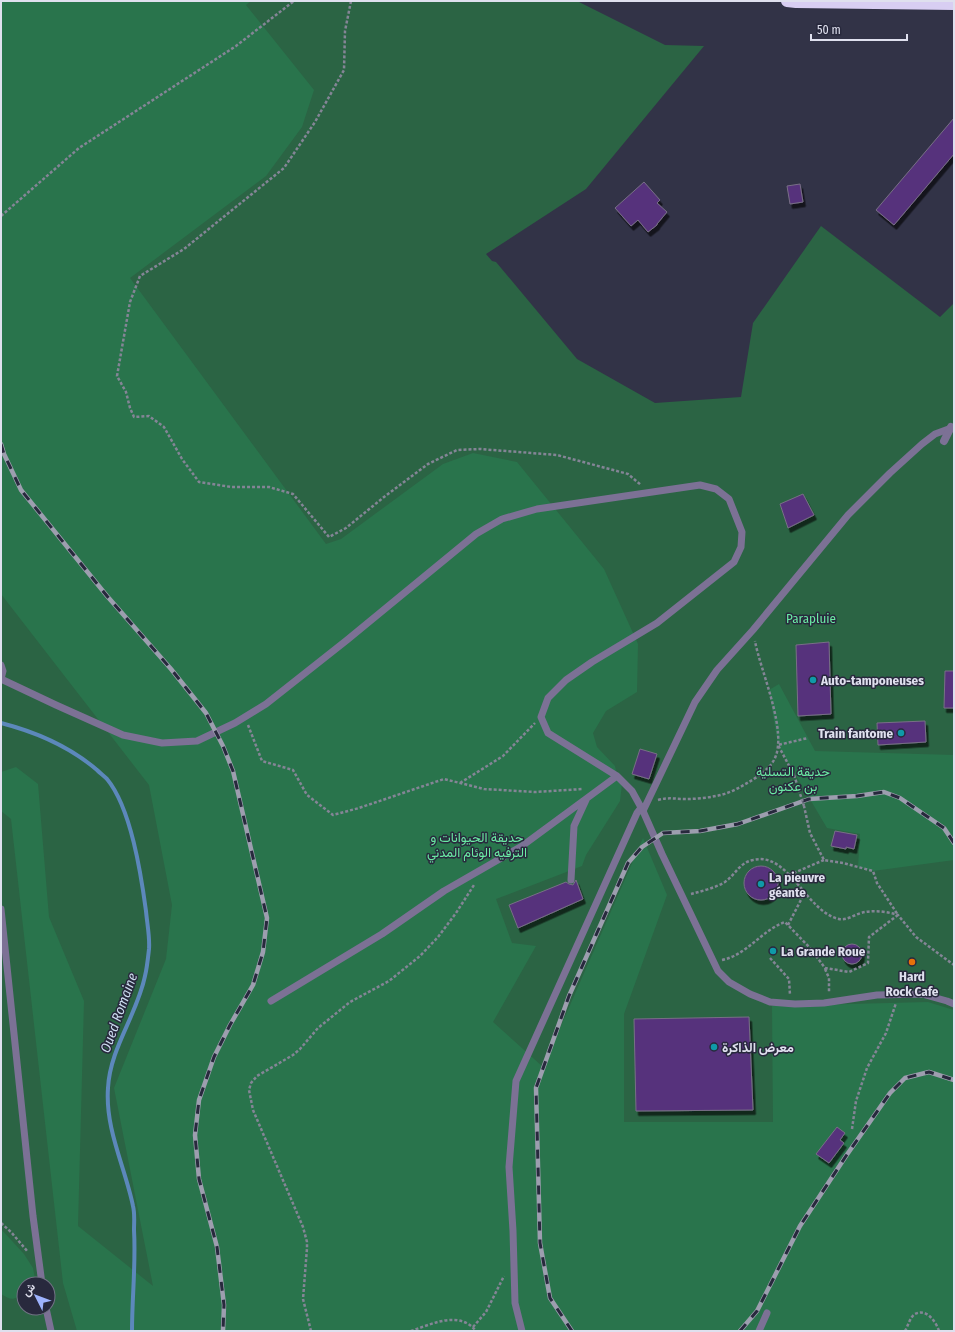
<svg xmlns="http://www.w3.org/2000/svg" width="955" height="1332" viewBox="0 0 955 1332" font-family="'Fira Sans Condensed',Vazirmatn,sans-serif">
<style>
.green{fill:#2b6444;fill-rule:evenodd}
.forest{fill:#29744c}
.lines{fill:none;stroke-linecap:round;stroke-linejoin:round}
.stream{stroke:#5c88bb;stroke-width:4}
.building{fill:#56327c;stroke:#786f86;filter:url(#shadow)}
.path{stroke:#848596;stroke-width:2.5;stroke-dasharray:3 2;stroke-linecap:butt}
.lane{stroke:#7c7195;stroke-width:7}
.street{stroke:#7c7195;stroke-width:8}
.highway{stroke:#d8cef2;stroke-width:12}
.rail-casing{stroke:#9d9eaf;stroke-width:4.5}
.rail{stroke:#28293d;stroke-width:3;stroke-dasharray:9;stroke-linecap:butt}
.path-bridge{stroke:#848596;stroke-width:2.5;stroke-dasharray:3 2;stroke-linecap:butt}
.culture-dot{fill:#0f9aa8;stroke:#28293d;stroke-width:1.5}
.food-dot{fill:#e8710a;stroke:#28293d;stroke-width:1.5}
.labels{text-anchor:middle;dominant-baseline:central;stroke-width:3;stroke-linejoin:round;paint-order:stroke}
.park-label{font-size:13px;fill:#6beba4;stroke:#28293d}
.poi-label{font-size:13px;font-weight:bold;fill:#dfe0ee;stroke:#28293d;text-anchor:start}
.water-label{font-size:14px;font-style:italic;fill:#ccdcef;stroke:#28293d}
</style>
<defs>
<filter id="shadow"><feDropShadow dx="2.5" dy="4.5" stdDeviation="0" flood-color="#0009"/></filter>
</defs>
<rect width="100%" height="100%" fill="#323347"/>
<path class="green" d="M1 1H577L665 45 704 46 586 189 486 254 492 261 496 262 577 359 655 403 741 397 753 323 821 226 940 317 954 303V1331H1ZM24 1284H48V1308H24Z"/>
<path class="forest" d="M1 1H251L246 5 314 90 302 127 266 176 130 278 326 544 341 539 443 464 473 453 517 462 604 569 638 644 637 692 606 711 593 733 597 747 615 766 617 776 622 784 620 801 586 855 582 866 496 899 512 943 536 946 493 1022 543 1067 643 838 667 895 624 1014V1122H773L772 1006 928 1002 954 1010V1331H77L63 1283 11 819 1 811V772L16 767 38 784 49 917 84 1001 78 1226 153 1286 114 1088 166 959 172 905 149 785 1 594Z
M779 684 815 751 954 755V860L873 871 858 867 860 834 827 828 778 745 769 690Z
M1 1229 24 1254 33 1268 36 1284H24V1293C13 1300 12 1301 1 1294Z"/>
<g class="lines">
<path class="stream" d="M1 723C36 732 69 746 97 770 100 773 104 776 107 779 131 808 141 874 146 911 147 923 150 937 149 949 148 958 147 968 145 976 137 1015 110 1048 108 1088 105 1129 125 1167 133 1206 135 1214 134 1222 134 1230 136 1264 132 1297 132 1331"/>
</g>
<path class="building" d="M954 118V154L894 225 876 210Z
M644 182 660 200 657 203 667 212 657 224V225L648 232 638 220 631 226 615 208Z
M800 184 803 202 790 204 787 186Z
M803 494 814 515 788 528 780 504Z
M829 642 831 714 798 716 796 645Z
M945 671H954V708H944Z
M925 721 926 742 878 745 877 723Z
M640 749 657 754 649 779 632 774Z
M835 831 857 835 854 849 846 847V849L831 846Z
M744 883a17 17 0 1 1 34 0a17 17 0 1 1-34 0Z
M576 880 583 899 518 928 509 905 566 882 569 884 573 885Z
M842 954a10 10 0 1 1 20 0a10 10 0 1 1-20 0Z
M749 1017 753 1110 636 1111 634 1019Z
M837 1127 845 1133 840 1140 844 1143 829 1163 816 1154Z"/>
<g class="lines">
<path class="path" d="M351 1 345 31 344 70 315 122 284 168 184 249 140 276 130 302 117 376 126 392 130 408 134 417 149 416 164 427 182 459 199 482 231 487H269L293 494 329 537 346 528 384 497 428 464 457 450 480 449 557 455 628 474 641 485
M1 216 79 148 236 46 294 1
M248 725 262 761 293 770 307 795 333 815 359 808 444 779 484 789 535 792 583 789
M794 775 778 745 808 738
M460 783 503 756 535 723
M658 800C668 797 676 799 685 799 695 799 706 798 716 796 728 794 739 788 749 782 759 776 769 769 774 760 789 733 760 670 755 641
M789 875 824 860
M691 894C702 891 715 888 725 882 736 874 739 863 753 860 789 851 806 912 839 919 847 921 857 913 865 912 876 910 888 912 898 915L916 937 954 965
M788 925 804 894
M770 958 789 979 790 995
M722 960C747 955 762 930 785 922L811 949 825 968 849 972 868 963 869 937 898 915 877 883 873 871 843 863 824 860 810 833 804 806
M825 969 829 978V993
M852 1129 856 1101 867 1068 886 1033 896 1003
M1 1223 11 1232 28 1252
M473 1327 486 1312 504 1276
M311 1331 303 1299 307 1248V1242L303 1227 253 1110 249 1090 251 1083 257 1076 293 1055 300 1049 318 1028 350 1002 389 981 420 956 438 937 456 913 474 885
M411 1331C432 1324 459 1310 476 1331
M905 1331C908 1326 910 1317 915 1314 927 1308 936 1322 939 1331"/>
<path class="lane" d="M1 665 3 671 1 679
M1 679 56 705 123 735 162 743 197 741 235 723 266 704 347 640 476 534 502 519 537 509 700 485 716 489 729 499 742 532 741 547 734 562 657 623 592 662 566 680 548 698 541 717 548 733 617 776 522 846 444 891 382 934 271 1001
M617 776 632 791 643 811 662 854 718 971 729 982 750 994 770 1002 795 1004 824 1003 877 995 922 994 947 1001 954 1004
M643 811 695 702 717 670 753 630 848 515 890 473 922 444 935 434 954 427
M571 880 574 826 586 800
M1 909 33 1216 42 1284
M46 1308 51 1331
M522 1331 515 1303 513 1231 509 1167 516 1081 637 813 641 808
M759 1331 767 1313"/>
<path class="street" d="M944 441 951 427"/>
<path class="highway" d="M787 1 796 2 954 4"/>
<defs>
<path id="rail" d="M1 444 4 454 21 490 107 596 171 669 206 713 223 746 233 771 267 918 263 952 253 985 230 1025 214 1057 199 1100 195 1135 199 1179 217 1247 224 1305 223 1331
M572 1331 550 1298 540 1243 536 1088 569 996 628 863 642 847 663 833 700 831 738 824 809 799 857 796 884 792 900 798 944 828 954 843
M740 1331 757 1311 800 1226 846 1156 890 1093 905 1078 929 1072 954 1080"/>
</defs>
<use href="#rail" class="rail-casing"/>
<use href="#rail" class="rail"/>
<path class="path-bridge" d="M794 775 804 806"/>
</g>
<g class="culture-dot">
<circle cx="813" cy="680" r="4"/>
<circle cx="901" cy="733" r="4"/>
<circle cx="761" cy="884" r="4"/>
<circle cx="773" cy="951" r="4"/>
<circle cx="714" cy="1047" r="4"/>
</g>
<circle class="food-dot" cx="912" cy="962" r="4"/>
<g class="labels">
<g class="park-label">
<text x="811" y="618">Parapluie</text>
<text x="793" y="771">حديقة التسلية<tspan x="793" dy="15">بن عكنون</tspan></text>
<text x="477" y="837">حديقة الحيوانات و<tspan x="477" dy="15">الترفيه الوئام المدني</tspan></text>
</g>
<g class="poi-label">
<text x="821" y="680">Auto-tamponeuses</text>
<text x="893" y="733" text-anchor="end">Train fantome</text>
<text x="769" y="877">La pieuvre<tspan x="769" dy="15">géante</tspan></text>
<text x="781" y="951">La Grande Roue</text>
<text x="912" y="976" text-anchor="middle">Hard<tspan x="912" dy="15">Rock Cafe</tspan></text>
<text x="722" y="1047">معرض الذاكرة</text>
</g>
<g class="water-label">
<text transform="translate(119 1013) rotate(-70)">Oued Romaine</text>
</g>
</g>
<rect width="955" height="1332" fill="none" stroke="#dfe0ee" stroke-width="4"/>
<g transform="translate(36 1296) rotate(312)"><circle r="19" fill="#28293d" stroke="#717284"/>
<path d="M0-3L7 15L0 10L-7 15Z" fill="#9eb3fd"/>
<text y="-6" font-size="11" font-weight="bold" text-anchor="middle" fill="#dfe0ee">ش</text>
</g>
<path d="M811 34v6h96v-6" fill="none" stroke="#dfe0ee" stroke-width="2"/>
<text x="817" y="34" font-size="12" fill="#dfe0ee" stroke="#28293d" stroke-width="3" paint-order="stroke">50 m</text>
</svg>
